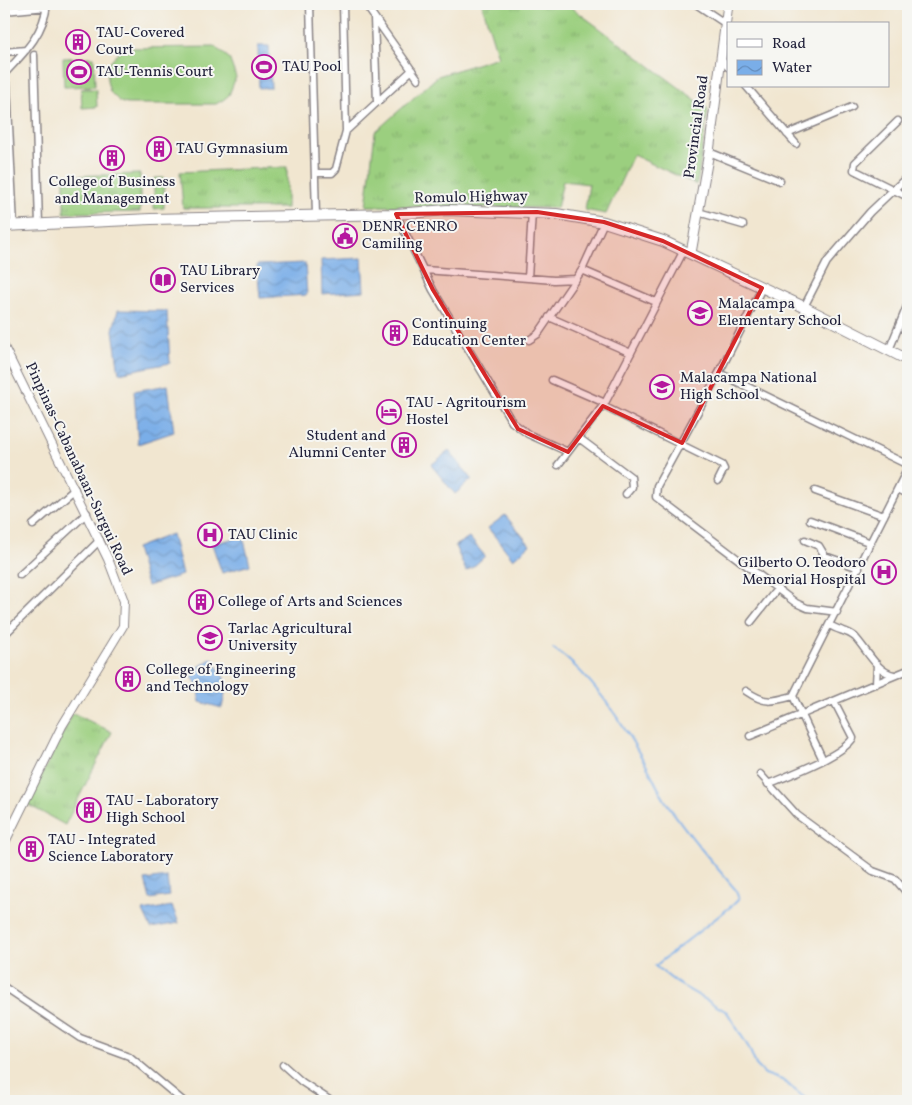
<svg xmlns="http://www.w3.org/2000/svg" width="912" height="1105" viewBox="0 0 912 1105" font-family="Vollkorn,serif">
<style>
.grass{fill:url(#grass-tufts);stroke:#5e785d}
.garden{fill:#9bcf7f;stroke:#5e785d}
.water{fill:url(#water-waves);stroke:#4e6892}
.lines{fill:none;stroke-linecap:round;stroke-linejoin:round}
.stream{stroke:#7aaee8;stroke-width:2}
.minor-casing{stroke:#8a8486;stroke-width:9}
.tertiary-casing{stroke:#8a8486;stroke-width:10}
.secondary-casing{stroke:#8a8486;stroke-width:11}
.trunk-casing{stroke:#8a8486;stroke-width:12}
.minor{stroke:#fff;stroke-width:6}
.tertiary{stroke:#fff;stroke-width:8}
.secondary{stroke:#fff;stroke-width:9}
.trunk{stroke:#fff;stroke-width:10}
.marked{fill:#d62828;fill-opacity:0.2;stroke:#d62828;stroke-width:4;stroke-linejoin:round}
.labels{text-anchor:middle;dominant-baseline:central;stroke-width:4;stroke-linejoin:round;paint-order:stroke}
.poi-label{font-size:15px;fill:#22223b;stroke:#f6f6f2;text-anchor:start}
.street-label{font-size:15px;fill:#22223b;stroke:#f6f6f2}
</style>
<defs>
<pattern id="grass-tufts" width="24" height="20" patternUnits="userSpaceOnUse" patternTransform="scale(1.25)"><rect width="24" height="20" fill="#9bcf7f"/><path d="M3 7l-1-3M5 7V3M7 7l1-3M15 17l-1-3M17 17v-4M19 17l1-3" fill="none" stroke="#85b16f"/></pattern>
<pattern id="water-waves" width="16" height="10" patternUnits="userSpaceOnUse" patternTransform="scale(1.25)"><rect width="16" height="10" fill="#7aaee8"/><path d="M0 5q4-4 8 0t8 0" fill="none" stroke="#648dbd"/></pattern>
</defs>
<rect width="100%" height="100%" fill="#f6f6f2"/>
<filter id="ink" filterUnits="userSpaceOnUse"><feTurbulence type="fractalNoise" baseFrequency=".02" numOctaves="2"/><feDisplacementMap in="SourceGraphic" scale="10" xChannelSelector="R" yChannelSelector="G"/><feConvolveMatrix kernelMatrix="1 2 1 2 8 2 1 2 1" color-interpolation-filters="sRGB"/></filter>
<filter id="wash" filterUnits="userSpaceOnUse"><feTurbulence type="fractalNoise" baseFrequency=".0096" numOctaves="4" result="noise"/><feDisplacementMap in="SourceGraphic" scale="20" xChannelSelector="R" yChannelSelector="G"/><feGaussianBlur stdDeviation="1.12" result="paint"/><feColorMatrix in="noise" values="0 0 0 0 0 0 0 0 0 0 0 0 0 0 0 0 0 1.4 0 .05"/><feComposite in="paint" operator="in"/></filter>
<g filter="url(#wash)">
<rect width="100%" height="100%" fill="#f1e6d0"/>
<path class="grass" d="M482 4H567L708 109 697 185 633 155 606 214 585 210 589 184 563 181 557 208 366 206 375 132 438 76 498 57Z
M287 167V208H183L180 172Z
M140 174V212L64 213V176Z
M73 713 112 732 65 825 27 804Z"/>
<path class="garden" d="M215 47 229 58 236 77 229 95 223 100 216 104H127L120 102 110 92 107 81 108 65 120 51 127 48Z
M94 57 95 86 64 87 63 58Z
M81 89H96L97 107 82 108Z
M154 178H164V208L154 209Z"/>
<path class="water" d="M258 46H269L271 88H259Z
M362 258 364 291 322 294 321 260Z
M305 263 307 295 260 298 257 265Z
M118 310 167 311 170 363 119 373 113 330Z
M168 385 174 432 138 444 134 391Z
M449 451 472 479 455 494 431 465Z
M505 515 530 545 513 559 488 528Z
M172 534 182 575 147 586 136 548Z
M243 536 250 565 222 573 212 544Z
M469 537 485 556 473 567 466 571 455 546Z
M212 658 227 683 222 708 200 702 197 685 190 673Z
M167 877 169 896 150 899 145 880Z
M172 906 179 923 151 928 143 911Z"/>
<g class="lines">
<path class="stream" d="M553 648C591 674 619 718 642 758 651 772 657 788 666 802 687 833 711 861 735 889L739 899 734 904 655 966 677 983 727 1012 749 1048 756 1065 765 1074 782 1080 809 1101"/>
</g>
</g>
<g filter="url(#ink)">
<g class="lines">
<defs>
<path id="minor" d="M310 4 316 215
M365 4 418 79
M696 4 726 24
M4 11 47 7
M374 18 377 102
M4 52 26 50
M34 55 39 225
M721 59 728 67
M4 74C24 53 44 34 47 4
M7 85 14 226
M746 86 796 144
M898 121 855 163 854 170 908 197
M346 131 412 70
M787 134 852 107
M709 152 780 181
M315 173H332L336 169 346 131 343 4
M698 212 743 225
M396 214 433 290 512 422 528 434 568 452 605 403 684 250
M425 270 554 280 576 279
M582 270 656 302
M528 278 532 212
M762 288 719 373 657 486 656 497 796 603 807 608 837 612
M804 307 827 262 870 212 908 176
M549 317 631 353
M529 340 538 334 582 270 604 222
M889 350 908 304
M719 373 908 465
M552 380 605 403
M603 406 722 465 724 469 718 481
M579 438 631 477 632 487 626 494
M558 465 568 452
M898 489 908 494
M815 491 884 516
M810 520 871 543
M33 525 75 489
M805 540 819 546 825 556 859 568
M20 575 87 513
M751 622 777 589
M830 625C838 631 847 630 855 637 867 650 877 672 894 675
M4 635 100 540
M876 684 877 664
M746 691C765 704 771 702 793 696L908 468
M793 696 823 760
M750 736 908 670
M760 774 797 815 873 871 895 879 908 894
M768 784C789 775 842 756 853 738L834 701
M4 987 80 1038 129 1056 183 1101
M283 1065 302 1082 331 1101"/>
<path id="tertiary" d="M4 347 108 559 124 601 123 626 62 726 4 844"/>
<path id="secondary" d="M691 253 709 152 728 4"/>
<path id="trunk" d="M4 226 151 219 396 214 447 210 556 214 604 222 663 241 804 307 908 360"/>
</defs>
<use href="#minor" class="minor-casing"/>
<use href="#tertiary" class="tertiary-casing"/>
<use href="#secondary" class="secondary-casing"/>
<use href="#trunk" class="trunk-casing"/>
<use href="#minor" class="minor"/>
<use href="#tertiary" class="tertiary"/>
<use href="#secondary" class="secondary"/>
<use href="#trunk" class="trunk"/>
</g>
</g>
<path class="marked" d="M537 212 604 222 663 241 762 288 682 443 603 406 568 452 518 429 433 290 396 214Z"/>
<defs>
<symbol id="building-ring" viewBox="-11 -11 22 22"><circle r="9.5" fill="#f6f6f2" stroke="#b5179e" stroke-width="1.5"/><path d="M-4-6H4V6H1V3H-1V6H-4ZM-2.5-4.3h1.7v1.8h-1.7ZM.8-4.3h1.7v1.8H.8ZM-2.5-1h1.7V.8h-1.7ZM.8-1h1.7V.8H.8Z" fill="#b5179e"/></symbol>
<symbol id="stadium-ring" viewBox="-11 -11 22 22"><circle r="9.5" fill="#f6f6f2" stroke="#b5179e" stroke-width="1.5"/><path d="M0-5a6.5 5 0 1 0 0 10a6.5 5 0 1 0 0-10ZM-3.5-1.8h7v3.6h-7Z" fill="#b5179e"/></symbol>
<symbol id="civic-ring" viewBox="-11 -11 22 22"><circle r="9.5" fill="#f6f6f2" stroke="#b5179e" stroke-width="1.5"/><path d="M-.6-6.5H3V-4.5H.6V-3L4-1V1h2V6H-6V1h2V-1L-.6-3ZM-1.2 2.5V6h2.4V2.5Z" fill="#b5179e"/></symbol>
<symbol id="library-ring" viewBox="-11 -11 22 22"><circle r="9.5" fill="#f6f6f2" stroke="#b5179e" stroke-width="1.5"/><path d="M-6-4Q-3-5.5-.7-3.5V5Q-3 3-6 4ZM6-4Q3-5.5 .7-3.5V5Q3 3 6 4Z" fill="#b5179e"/></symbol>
<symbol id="school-ring" viewBox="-11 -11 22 22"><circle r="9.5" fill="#f6f6f2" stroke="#b5179e" stroke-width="1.5"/><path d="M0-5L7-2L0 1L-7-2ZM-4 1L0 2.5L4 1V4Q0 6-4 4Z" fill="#b5179e"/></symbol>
<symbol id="hotel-ring" viewBox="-11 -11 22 22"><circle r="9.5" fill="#f6f6f2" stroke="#b5179e" stroke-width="1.5"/><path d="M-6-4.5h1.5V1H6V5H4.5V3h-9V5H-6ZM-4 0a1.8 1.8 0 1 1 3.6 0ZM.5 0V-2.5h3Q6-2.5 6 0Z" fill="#b5179e"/></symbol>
<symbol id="hospital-ring" viewBox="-11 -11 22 22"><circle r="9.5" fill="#f6f6f2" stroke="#b5179e" stroke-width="1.5"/><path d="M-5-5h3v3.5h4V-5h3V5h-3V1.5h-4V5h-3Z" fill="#b5179e"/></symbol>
<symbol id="university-ring" viewBox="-11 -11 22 22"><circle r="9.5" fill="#f6f6f2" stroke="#b5179e" stroke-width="1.5"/><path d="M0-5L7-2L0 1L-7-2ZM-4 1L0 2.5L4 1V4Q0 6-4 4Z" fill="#b5179e"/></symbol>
</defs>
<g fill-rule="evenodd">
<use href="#building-ring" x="64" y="28" width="28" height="28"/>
<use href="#stadium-ring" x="250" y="53" width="28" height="28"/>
<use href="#stadium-ring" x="65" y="58" width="28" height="28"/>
<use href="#building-ring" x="145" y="135" width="28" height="28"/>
<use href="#building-ring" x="98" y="144" width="28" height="28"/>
<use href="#civic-ring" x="331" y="222" width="28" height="28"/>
<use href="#library-ring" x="149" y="266" width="28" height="28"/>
<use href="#school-ring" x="686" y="299" width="28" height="28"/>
<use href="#building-ring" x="381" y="319" width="28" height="28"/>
<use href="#school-ring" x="648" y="373" width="28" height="28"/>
<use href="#hotel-ring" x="375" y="398" width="28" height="28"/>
<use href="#building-ring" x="390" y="431" width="28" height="28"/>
<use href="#hospital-ring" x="196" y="521" width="28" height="28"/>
<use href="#hospital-ring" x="870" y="558" width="28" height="28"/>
<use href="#building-ring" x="187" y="588" width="28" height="28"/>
<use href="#university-ring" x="196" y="624" width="28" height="28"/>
<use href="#building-ring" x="114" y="665" width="28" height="28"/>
<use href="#building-ring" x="75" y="796" width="28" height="28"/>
<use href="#building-ring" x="17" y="835" width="28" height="28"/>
</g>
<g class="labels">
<g class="poi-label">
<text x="96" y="33">TAU-Covered<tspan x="96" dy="17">Court</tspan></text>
<text x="282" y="67">TAU Pool</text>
<text x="96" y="72">TAU-Tennis Court</text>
<text x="176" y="149">TAU Gymnasium</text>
<text x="112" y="182" text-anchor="middle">College of Business<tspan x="112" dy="17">and Management</tspan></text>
<text x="362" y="227">DENR CENRO<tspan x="362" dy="17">Camiling</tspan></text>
<text x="180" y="271">TAU Library<tspan x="180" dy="17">Services</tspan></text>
<text x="718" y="304">Malacampa<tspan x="718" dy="17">Elementary School</tspan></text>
<text x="412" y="324">Continuing<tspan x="412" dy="17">Education Center</tspan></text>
<text x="680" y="378">Malacampa National<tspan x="680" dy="17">High School</tspan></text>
<text x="406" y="403">TAU - Agritourism<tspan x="406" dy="17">Hostel</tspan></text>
<text x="386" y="436" text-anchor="end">Student and<tspan x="386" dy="17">Alumni Center</tspan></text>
<text x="228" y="535">TAU Clinic</text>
<text x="866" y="563" text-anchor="end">Gilberto O. Teodoro<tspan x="866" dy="17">Memorial Hospital</tspan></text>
<text x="218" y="602">College of Arts and Sciences</text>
<text x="228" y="629">Tarlac Agricultural<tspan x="228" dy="17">University</tspan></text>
<text x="146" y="670">College of Engineering<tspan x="146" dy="17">and Technology</tspan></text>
<text x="106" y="801">TAU - Laboratory<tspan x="106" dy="17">High School</tspan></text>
<text x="48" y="840">TAU - Integrated<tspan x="48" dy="17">Science Laboratory</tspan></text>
</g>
<g class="street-label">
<text transform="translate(697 127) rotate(-82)">Provincial Road</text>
<text transform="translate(471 198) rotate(-1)">Romulo Highway</text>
<text transform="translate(78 469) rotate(65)">Pinpinas-Cabanabaan-Surgui Road</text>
</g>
</g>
<rect width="912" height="1105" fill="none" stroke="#f6f6f2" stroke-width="20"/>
<rect x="727" y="22" width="162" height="65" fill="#f6f6f2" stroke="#a1a1a9"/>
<rect x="737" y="39" width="25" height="8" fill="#ffffff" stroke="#a1a1a9"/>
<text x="772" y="48" font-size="15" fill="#22223b">Road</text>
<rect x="737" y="60" width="25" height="15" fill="url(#water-waves)" stroke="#a1a1a9"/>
<text x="772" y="72" font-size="15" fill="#22223b">Water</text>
</svg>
